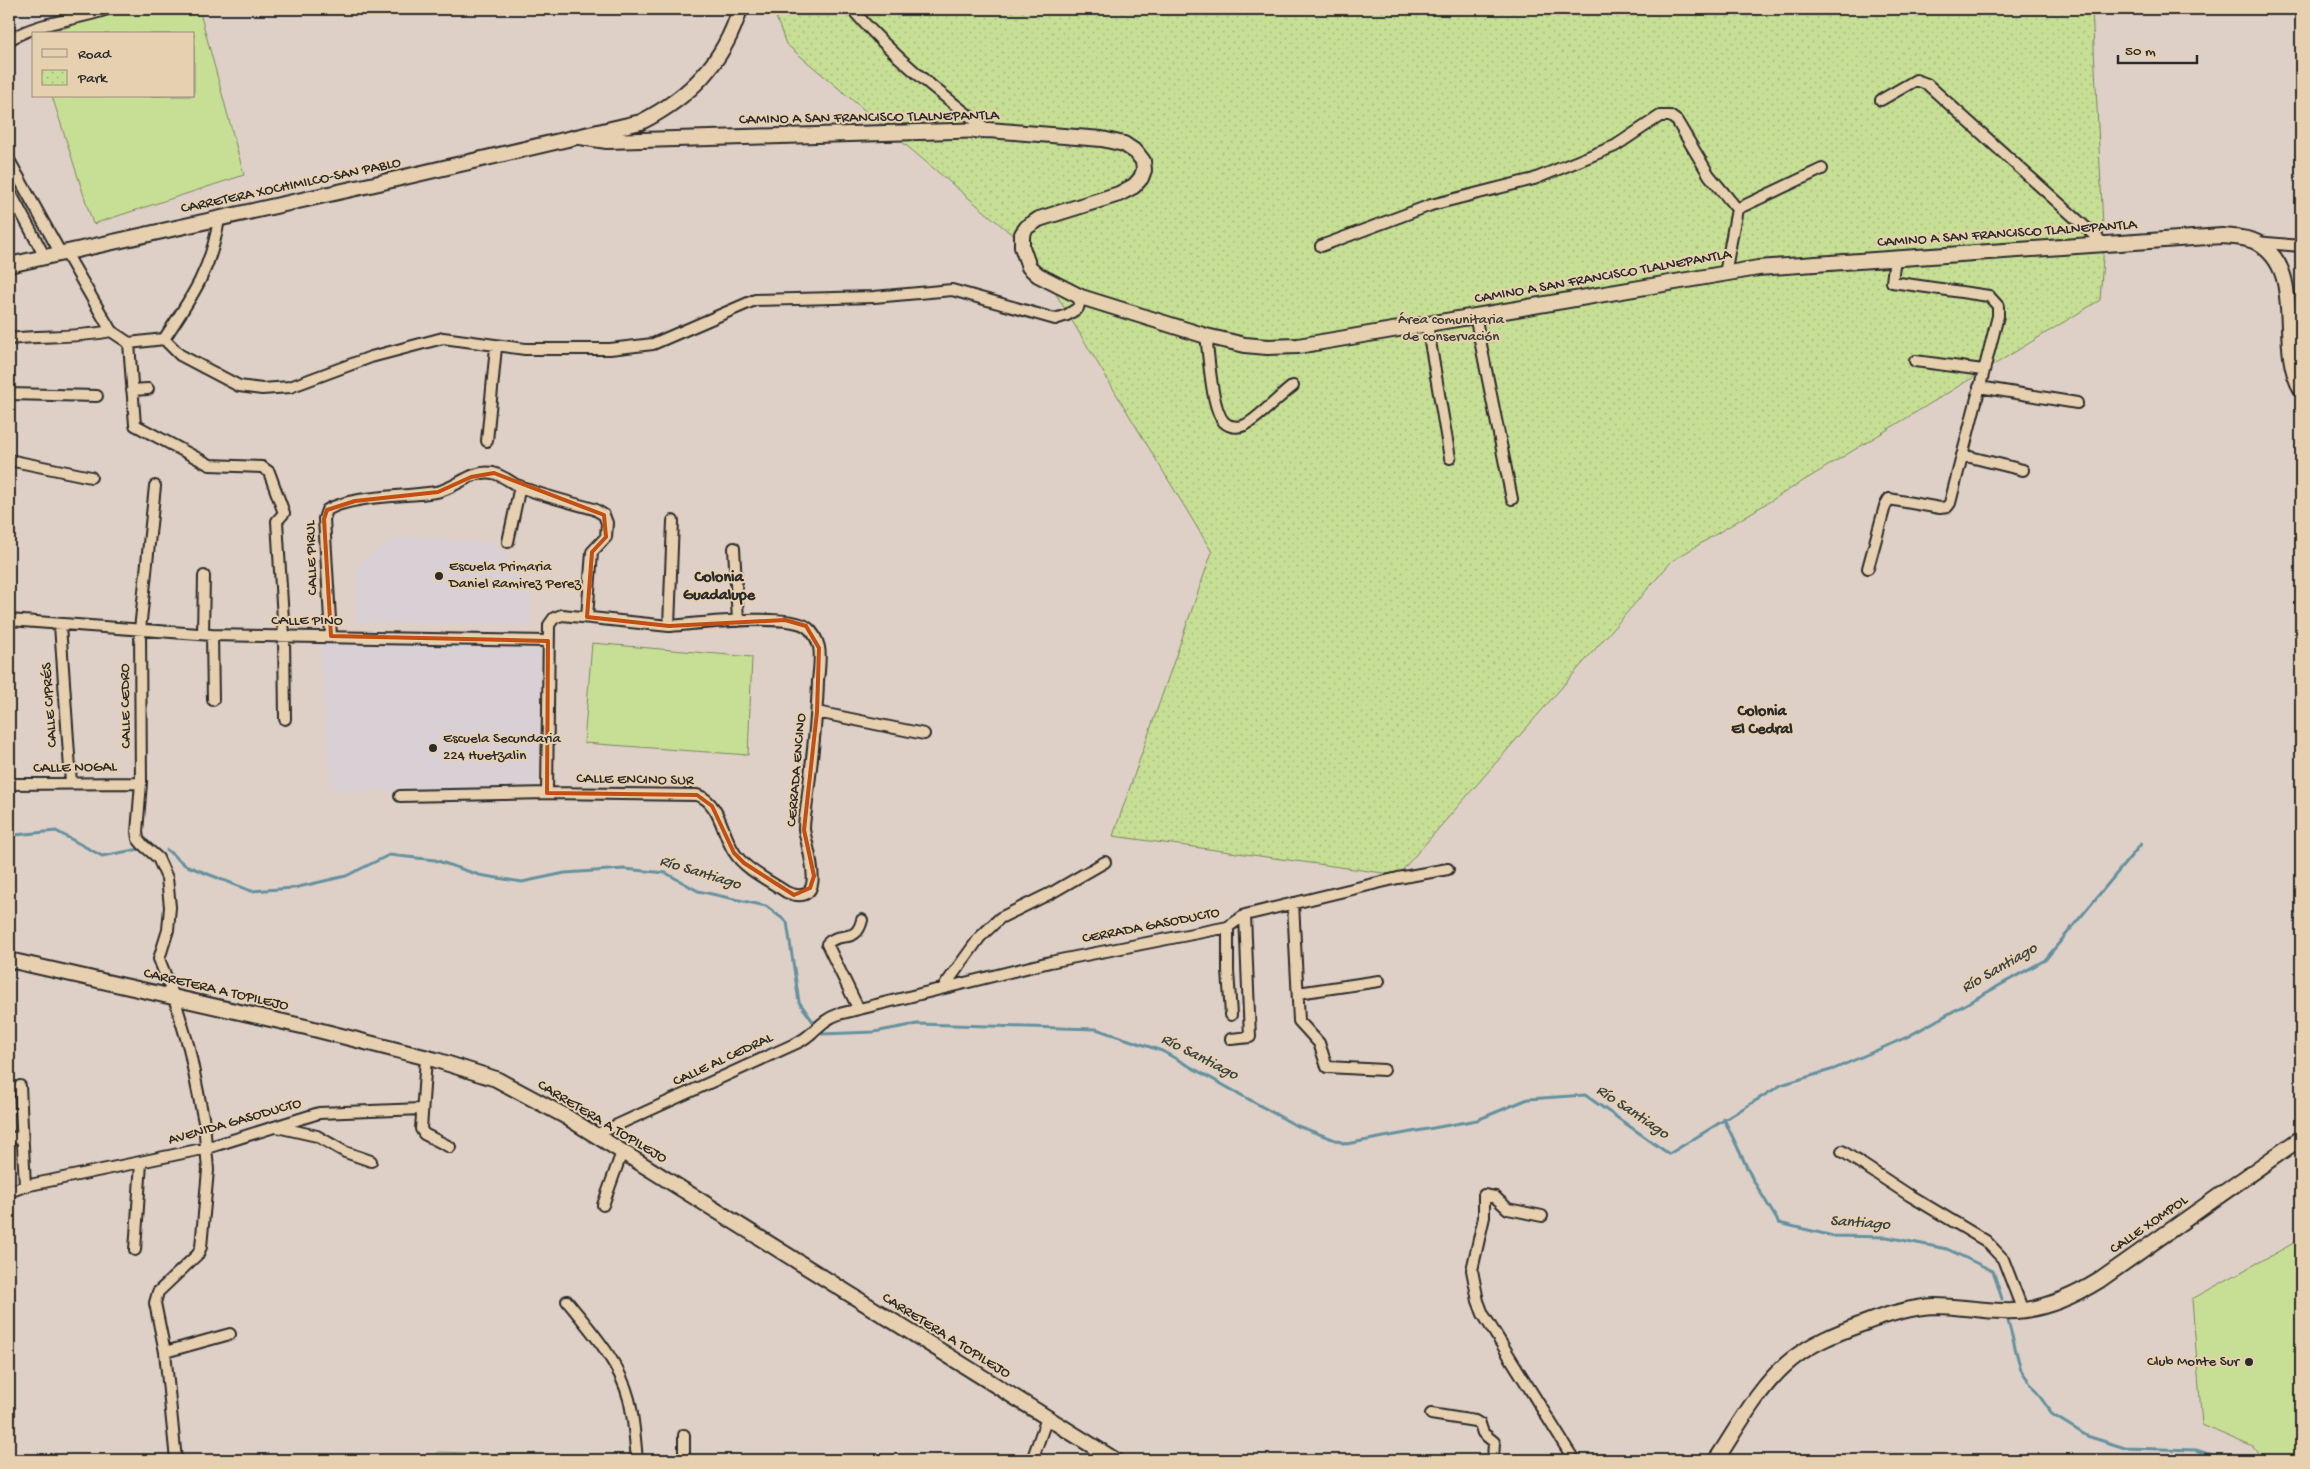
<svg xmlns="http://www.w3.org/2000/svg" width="2310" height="1469" viewBox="0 0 2310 1469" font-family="'Gochi Hand',sans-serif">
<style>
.built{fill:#d8d0d5}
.cemetery{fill:url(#cemetery-stones);stroke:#798560}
.park{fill:url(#park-dots);stroke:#798560}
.garden{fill:#c7df95;stroke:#798560}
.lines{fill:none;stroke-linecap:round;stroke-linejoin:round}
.stream{stroke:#65919f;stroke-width:3}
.street-casing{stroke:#2b2b2b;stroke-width:14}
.secondary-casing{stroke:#2b2b2b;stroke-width:18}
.street{stroke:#e7d0b0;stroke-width:10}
.secondary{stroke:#e7d0b0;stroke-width:14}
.marked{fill:none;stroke:#c25012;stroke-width:4;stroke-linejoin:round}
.poi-dot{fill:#2b2b2b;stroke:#e7d0b0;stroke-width:2}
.labels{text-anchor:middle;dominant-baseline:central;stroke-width:4;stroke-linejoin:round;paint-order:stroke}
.street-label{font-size:15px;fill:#2b2b2b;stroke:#e7d0b0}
.park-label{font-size:15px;fill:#3b3d36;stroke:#e7d0b0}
.poi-label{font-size:15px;fill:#2b2b2b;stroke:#e7d0b0;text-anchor:start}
.neighbourhood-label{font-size:16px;font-weight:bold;fill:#2b2b2b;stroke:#e7d0b0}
.water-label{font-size:16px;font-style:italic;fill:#394448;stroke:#e7d0b0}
</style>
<defs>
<pattern id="cemetery-stones" width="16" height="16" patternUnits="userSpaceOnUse" patternTransform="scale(1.25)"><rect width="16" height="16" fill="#c7df95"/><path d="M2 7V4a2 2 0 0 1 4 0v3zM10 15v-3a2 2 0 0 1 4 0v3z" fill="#abc081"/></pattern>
<pattern id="park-dots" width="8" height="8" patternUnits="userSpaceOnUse" patternTransform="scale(1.25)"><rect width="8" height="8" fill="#c7df95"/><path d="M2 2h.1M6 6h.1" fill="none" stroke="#abc081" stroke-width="1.8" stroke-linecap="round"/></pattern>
</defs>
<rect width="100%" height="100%" fill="#ded0c6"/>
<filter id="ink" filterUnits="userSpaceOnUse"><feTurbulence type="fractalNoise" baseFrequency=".02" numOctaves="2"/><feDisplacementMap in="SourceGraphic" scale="10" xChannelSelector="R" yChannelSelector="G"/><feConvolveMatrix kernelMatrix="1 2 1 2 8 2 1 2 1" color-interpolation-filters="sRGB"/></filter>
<g filter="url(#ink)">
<path class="built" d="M407 537 493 542 530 587 532 625 356 622 357 565 394 539Z
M319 641 541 649 538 791 332 790Z"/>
<path class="cemetery" d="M438 1452 600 1458 599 1460H435Z"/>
<path class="park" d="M773 9H2092L2104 245 2100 300 1672 561 1398 875 1113 836 1212 552 1028 248 786 44Z"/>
<path class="garden" d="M116 9H199L244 175 93 224 52 96H194V34H49Z
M592 643 752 657 748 755 584 743Z
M2301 1239V1460H2263L2253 1447 2202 1425 2192 1299Z"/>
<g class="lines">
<path class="stream" d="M9 839 15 835 56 831 102 856 140 849
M167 850 185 865 251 891 294 888 346 876 389 855 435 860 479 875 522 882 565 873 624 869 666 873 698 891 766 906 787 922 799 1002 822 1034 874 1032 917 1024 1096 1029 1162 1051 1295 1125 1346 1144 1477 1120 1528 1099 1585 1095 1669 1154 1781 1085 1834 1069 1907 1037 2045 960 2141 844
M1724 1119 1753 1180 1779 1223 1833 1236 1887 1237 1947 1249 1993 1271 2002 1299
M2008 1321 2021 1370 2053 1415 2087 1436 2125 1448 2196 1450 2228 1460"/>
<defs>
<path id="street" d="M852 9C892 56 939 93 988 130
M9 40C40 21 74 21 108 9
M1881 100 1916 80 1927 84 2104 244
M9 160 61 254
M9 190 45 257
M1737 209 1822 169
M2255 242 2301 246
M1321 246 1431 205 1534 179 1615 146 1660 116H1670L1677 121 1709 175 1737 209 1725 274
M66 253 111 331 129 343 135 425 210 465 262 467 269 472 284 513 277 521 284 636 285 719
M1475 315 1512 499
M1427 324 1450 458
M1206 336C1209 355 1211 408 1224 422 1229 427 1238 428 1245 425 1255 421 1282 394 1293 386
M9 339C43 335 78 338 111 331
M164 339C192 297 211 270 219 219
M129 343 164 339 180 355 239 386 262 389 290 387 371 357 443 338 525 349H610L653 344 755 300 874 297 952 290 1055 319 1067 315 1078 308 1081 297
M1915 361 1983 370
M1979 387 2077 403
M132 390 148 389
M9 394 97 396
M487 441 496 347
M1962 455 2023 470
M9 460 91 477
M155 486 140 630 141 783 137 832 138 839 143 845 158 858 167 878 170 907 168 930 159 959 174 997 189 1048 204 1122 208 1170 201 1247 198 1254 158 1292 155 1303 165 1352 176 1460
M508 542 520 486
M734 548 738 621
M1868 568 1885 506 1889 499 1940 508 1947 507 1950 503 1998 316V306L1989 296 1892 282 1895 257
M9 620 212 635 548 641
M60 625 71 783
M203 634 204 576
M212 635 213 700
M331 636 324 519 327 510C352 495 406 497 436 492 455 489 472 469 493 473 502 475 512 483 520 487 544 496 569 502 594 509L604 515 607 523 606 537 592 552 587 617
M817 712 924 734
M9 784 141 783
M547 793 549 625 554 618 562 615 669 626 673 521
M400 796 547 793 697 795C720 802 722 834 734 852 744 869 770 881 786 892 831 910 806 846 804 829 804 823 805 816 806 810 811 767 817 724 818 681 819 671 821 657 819 647 817 639 814 633 808 628 791 612 695 624 669 626
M1293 903 1299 1021 1319 1043 1327 1067 1384 1070
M1228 927V971L1231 1015
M943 988 980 937 1000 918 1053 892 1105 862
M1298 993 1379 981
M858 1008 827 944C840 930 856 945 862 920
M1231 1039 1250 1037 1245 915
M426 1058 421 1129 424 1134 450 1147
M20 1086 25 1186
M277 1127 317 1136 345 1152 371 1161
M595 1135 799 1042C816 1033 819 1021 839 1014L1050 962 1228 927 1245 915 1398 878 1448 869
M9 1138 21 1137
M1842 1151 1909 1195 1986 1241 2003 1259 2023 1311
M9 1192 25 1186 207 1148 319 1113 422 1109
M603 1205 622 1152
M1542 1216 1508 1209 1495 1197 1484 1195V1217L1472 1270 1478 1301 1483 1314 1574 1460
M135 1250 141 1163
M567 1301C591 1331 619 1361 629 1399 634 1419 635 1440 637 1460
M165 1352 230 1334
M1431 1414 1475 1421 1480 1424 1483 1433 1494 1442 1493 1460
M684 1435V1460
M1032 1460 1047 1418"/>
<path id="secondary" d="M580 137 607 141 988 130 1102 139 1124 144 1136 152 1143 161 1144 170 1141 178 1134 186 1119 194 1039 219 1027 227 1022 234V247L1029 267 1038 275 1081 297 1206 336 1245 345 1267 347 1298 346 1758 268 2222 236C2232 237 2246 237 2256 242 2308 270 2275 344 2301 389
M9 265 379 183 641 122C690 97 724 62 740 9
M9 960 306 1027 436 1060 496 1079 565 1116 1115 1460
M1716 1460C1738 1427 1759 1386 1791 1360 1812 1343 1837 1333 1862 1324 1885 1315 1911 1307 1935 1306 1958 1306 1981 1311 2003 1311 2038 1313 2071 1298 2100 1280L2301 1138"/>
</defs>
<use href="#street" class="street-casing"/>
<use href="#secondary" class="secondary-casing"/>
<use href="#street" class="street"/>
<use href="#secondary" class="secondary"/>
</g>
</g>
<path class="marked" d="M494 473 604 515 606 537 592 552 587 617 669 626 785 620 806 626 819 648 817 712 804 830 814 876 810 888 794 895 744 863 734 853 712 806 697 795 547 793 548 641 331 636 324 519 327 510 355 501 438 492 471 477Z"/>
<g class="poi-dot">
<circle cx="439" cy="576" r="5"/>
<circle cx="433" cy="748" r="5"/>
<circle cx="2249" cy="1362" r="5"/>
</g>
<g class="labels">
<g class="street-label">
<text transform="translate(869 118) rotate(-1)">CAMINO A SAN FRANCISCO TLALNEPANTLA</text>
<text transform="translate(291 186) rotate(-12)">CARRETERA XOCHIMILCO-SAN PABLO</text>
<text transform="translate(2007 234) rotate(-4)">CAMINO A SAN FRANCISCO TLALNEPANTLA</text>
<text transform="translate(1603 277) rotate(-10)">CAMINO A SAN FRANCISCO TLALNEPANTLA</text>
<text transform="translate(312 558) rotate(-92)">CALLE PIRUL</text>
<text x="307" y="621">CALLE PINO</text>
<text transform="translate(50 705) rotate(-94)">CALLE CIPRÉS</text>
<text transform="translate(126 706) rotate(-91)">CALLE CEDRO</text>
<text transform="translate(75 768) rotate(-1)">CALLE NOGAL</text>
<text transform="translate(797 770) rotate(-85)">CERRADA ENCINO</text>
<text transform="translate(635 780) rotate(1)">CALLE ENCINO SUR</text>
<text transform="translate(1151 926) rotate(-11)">CERRADA GASODUCTO</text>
<text transform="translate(216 990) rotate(13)">CARRETERA A TOPILEJO</text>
<text transform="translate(723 1060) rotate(-25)">CALLE AL CEDRAL</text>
<text transform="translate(235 1122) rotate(-16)">AVENIDA GASODUCTO</text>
<text transform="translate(602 1122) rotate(31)">CARRETERA A TOPILEJO</text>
<text transform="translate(2149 1225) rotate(-35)">CALLE XOMPOL</text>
<text transform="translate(946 1336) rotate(32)">CARRETERA A TOPILEJO</text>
</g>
<g class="park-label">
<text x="1451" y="320">Área comunitaria<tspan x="1451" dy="17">de conservación</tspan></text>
</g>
<g class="poi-label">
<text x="449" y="567">Escuela Primaria<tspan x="449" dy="17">Daniel Ramirez Perez</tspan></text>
<text x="443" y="739">Escuela Secundaria<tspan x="443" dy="17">224 Huetzalin</tspan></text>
<text x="2239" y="1362" text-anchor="end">Club Monte Sur</text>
</g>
<g class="neighbourhood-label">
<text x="719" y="578">Colonia<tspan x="719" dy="18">Guadalupe</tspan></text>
<text x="1762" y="712">Colonia<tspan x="1762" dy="18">El Cedral</tspan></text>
</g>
<g class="water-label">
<text transform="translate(700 874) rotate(17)">Río Santiago</text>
<text transform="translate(2000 969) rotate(-30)">Río Santiago</text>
<text transform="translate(1199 1058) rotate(27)">Río Santiago</text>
<text transform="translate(1632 1113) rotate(34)">Río Santiago</text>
<text transform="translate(1860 1224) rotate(4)">Santiago</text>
</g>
</g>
<rect width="2310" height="1469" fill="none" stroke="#e7d0b0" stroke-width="30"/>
<rect x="15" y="15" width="2280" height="1439" fill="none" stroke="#2b2b2b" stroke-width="2" filter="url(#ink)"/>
<rect x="32" y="32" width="162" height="65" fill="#e7d0b0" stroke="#9c8e7b"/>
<rect x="42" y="49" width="25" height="8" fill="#e7d0b0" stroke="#9c8e7b"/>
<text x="78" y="58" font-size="15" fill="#2b2b2b">Road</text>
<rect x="42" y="70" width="25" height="15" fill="url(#park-dots)" stroke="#9c8e7b"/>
<text x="78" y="82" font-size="15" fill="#2b2b2b">Park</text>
<path d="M2118 55v8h79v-8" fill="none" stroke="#2b2b2b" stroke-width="2.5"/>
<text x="2125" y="55" font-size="15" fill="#2b2b2b" stroke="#e7d0b0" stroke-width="4" paint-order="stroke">50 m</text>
</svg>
